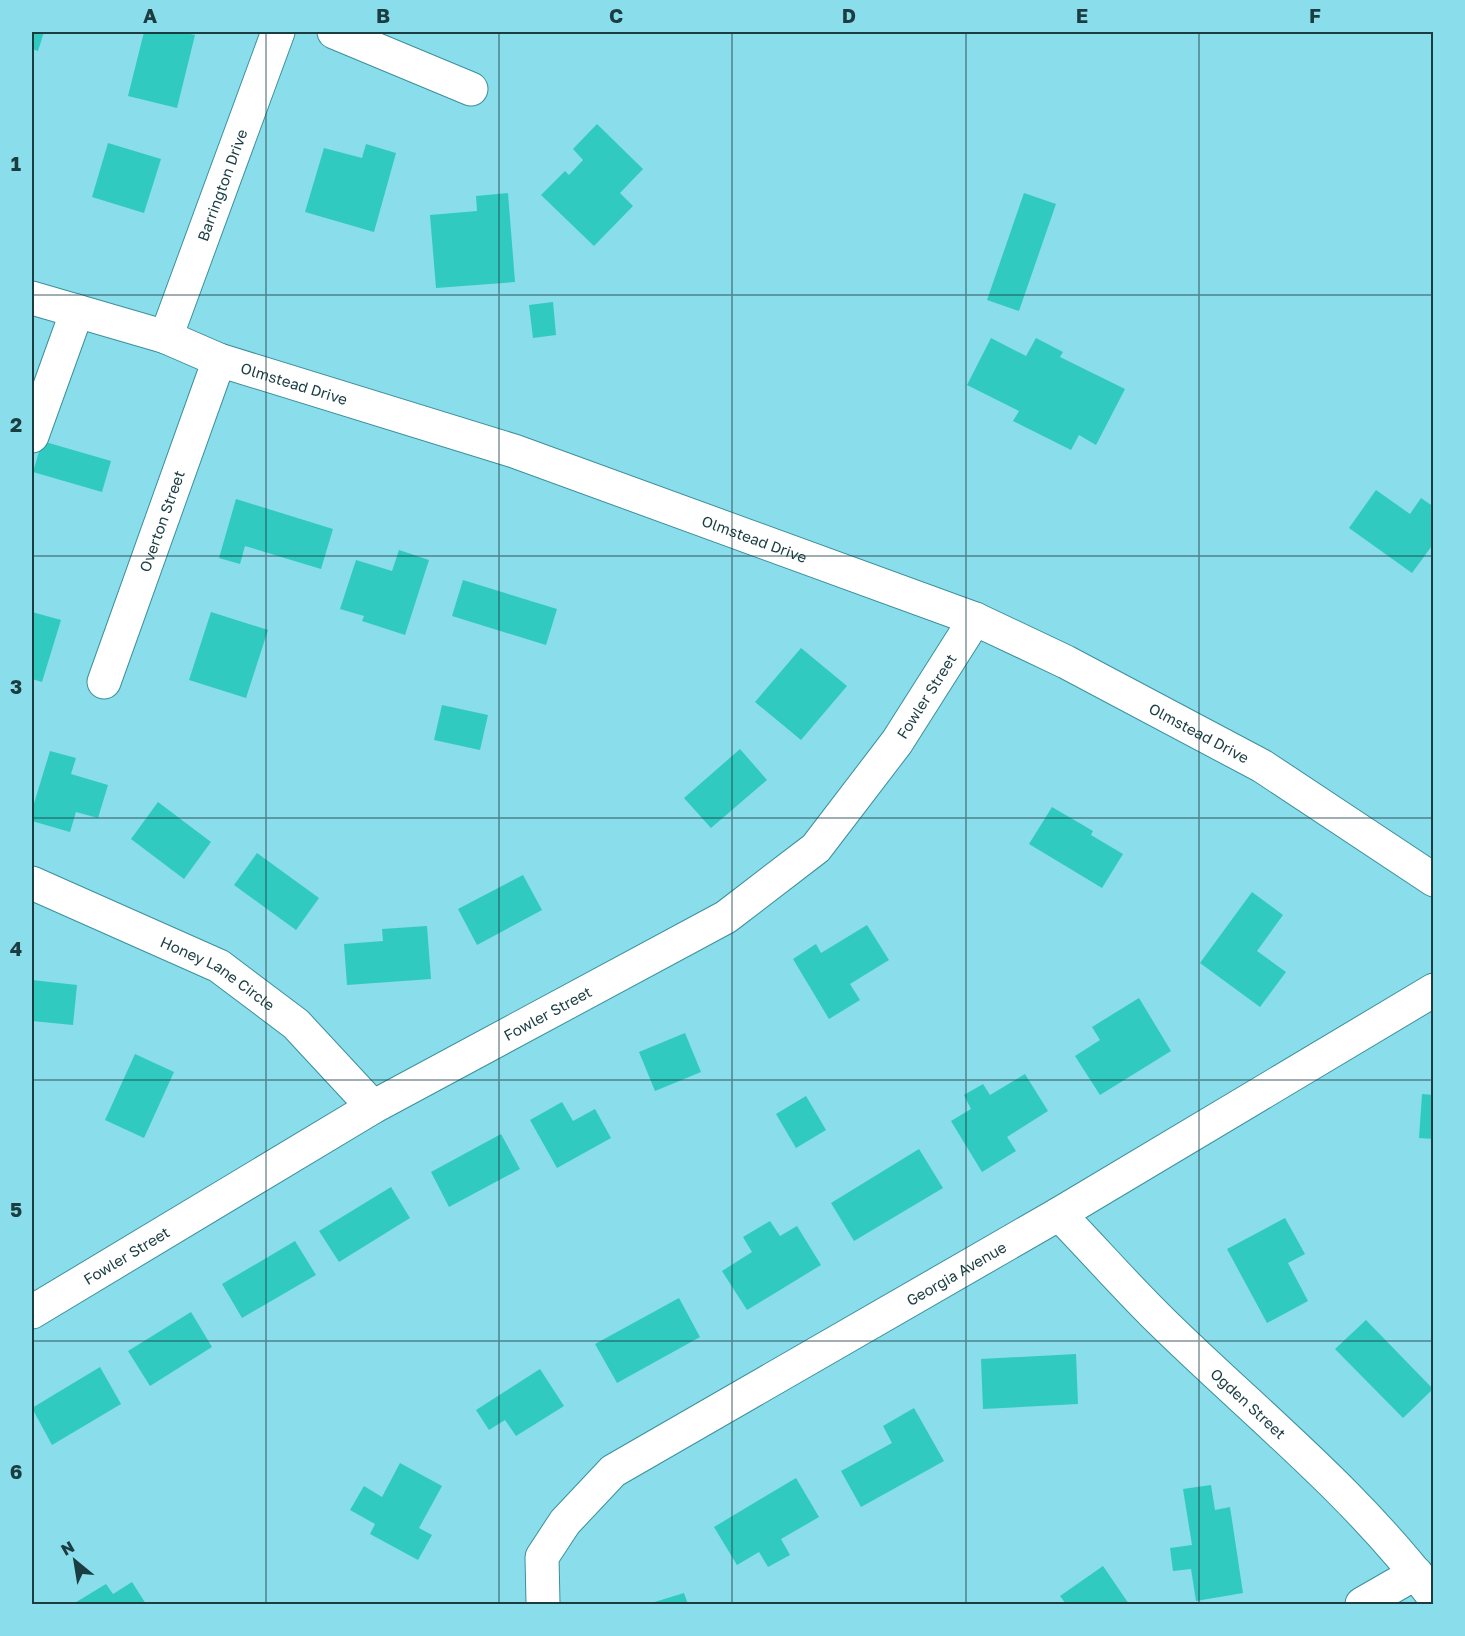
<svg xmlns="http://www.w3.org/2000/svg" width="1465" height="1636" viewBox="0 0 1465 1636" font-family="'Golos Text',sans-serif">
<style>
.building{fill:#31cac1}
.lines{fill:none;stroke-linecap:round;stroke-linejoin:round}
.minor-casing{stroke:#3b909c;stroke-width:35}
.minor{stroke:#fff;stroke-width:33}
.grid{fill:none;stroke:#1a3d42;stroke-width:1.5;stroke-opacity:0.55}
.labels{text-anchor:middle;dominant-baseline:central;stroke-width:4.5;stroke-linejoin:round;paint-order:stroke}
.street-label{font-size:15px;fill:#1a3d42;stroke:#8addea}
.neatline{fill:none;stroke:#1a3d42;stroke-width:2}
.grid-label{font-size:20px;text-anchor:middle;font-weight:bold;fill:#1a3d42}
</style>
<rect width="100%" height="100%" fill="#8addea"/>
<path class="building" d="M32 32H44L38 51 32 49Z
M144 32H181L195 35 177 108 128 96Z
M597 124 643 169 620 193 633 206 594 246 541 195 565 171 569 175 583 160 573 149Z
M108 143 161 159 144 213 92 197Z
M366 144 396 153 374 232 305 212 324 148 362 158Z
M508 193 515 282 436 288 430 215 477 211 476 196Z
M1024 193 1056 204 1019 311 987 300Z
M553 302 556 335 533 338 529 305Z
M991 338 1026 356 1036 338 1063 352 1060 357 1125 389 1096 445 1079 435 1071 450 1013 421 1019 411 967 385Z
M42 441 111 461 102 492 33 472Z
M1376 490 1410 514 1421 498 1434 507V543L1412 573 1349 528Z
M236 499 333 529 321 569 245 546 240 564 219 558Z
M399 550 429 560 405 635 362 621 364 616 340 609 356 560 392 571Z
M463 580 557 609 546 645 452 616Z
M32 612 61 620 42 682 32 679Z
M211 612 268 630 246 698 189 680Z
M801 648 847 686 801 740 755 702Z
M442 705 488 715 480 750 434 740Z
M740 749 767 780 711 828 684 798Z
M50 751 76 758 71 774 108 785 98 818 76 812 70 832 32 821V810Z
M158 802 211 842 184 879 131 839Z
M1052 807 1093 831 1091 835 1123 854 1102 888 1029 844Z
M257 853 319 898 296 930 234 885Z
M523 875 542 910 477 945 458 909Z
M1252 892 1283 915 1257 951 1286 972 1260 1007 1200 963Z
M867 925 889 960 850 984 860 1000 829 1019 793 959 816 944 821 953Z
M427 926 431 979 347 985 344 944 383 941 382 929Z
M32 980 77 985 73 1025 32 1021Z
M1139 998 1171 1051 1100 1095 1075 1056 1100 1040 1092 1027Z
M685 1033 701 1072 655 1091 639 1052Z
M135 1054 174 1072 144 1138 105 1120Z
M1025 1074 1048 1111 1007 1137 1016 1151 982 1172 951 1121 971 1109 964 1095 983 1084 990 1095Z
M1422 1094 1434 1095V1139L1419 1138Z
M806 1096 826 1130 796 1148 776 1114Z
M562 1102 573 1121 595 1109 611 1138 557 1168 530 1120Z
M501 1134 520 1169 449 1207 431 1172Z
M919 1149 943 1188 854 1241 831 1203Z
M391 1187 410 1218 339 1262 319 1231Z
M1285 1218 1305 1254 1288 1263 1308 1301 1267 1323 1227 1249Z
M770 1221 780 1236 797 1226 821 1265 747 1310 722 1271 752 1252 743 1237Z
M295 1241 316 1275 242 1318 222 1284Z
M679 1298 700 1337 617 1383 595 1344Z
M191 1312 212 1347 150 1386 128 1351Z
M1366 1320 1433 1389 1403 1418 1335 1349Z
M1076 1354 1078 1404 983 1409 981 1359Z
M100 1367 121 1404 52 1445 32 1408Z
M540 1369 564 1406 516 1436 505 1420 489 1430 476 1410Z
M914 1408 944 1461 861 1507 841 1471 892 1443 883 1426Z
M400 1463 442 1486 419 1528 432 1535 418 1560 370 1534 375 1524 350 1510 364 1486 382 1497Z
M796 1478 819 1517 781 1539 790 1555 768 1567 759 1552 737 1565 714 1527Z
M1211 1485 1215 1510 1230 1507 1243 1593 1196 1601 1191 1569 1173 1571 1170 1548 1192 1545 1183 1489Z
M1103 1566 1129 1604H1066L1060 1596Z
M132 1582 146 1604H73L106 1584 113 1594Z
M684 1593 688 1604H648Z"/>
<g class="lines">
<defs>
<g id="minor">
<path d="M334 32 471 89"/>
<path id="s1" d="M32 298 166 337 219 360 514 451 975 619 1066 662 1262 766 1434 880"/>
<path id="s2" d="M166 337 278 32"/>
<path d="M32 436 77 311"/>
<path id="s3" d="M104 682 219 360"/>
<path id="s4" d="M32 883 219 966 296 1024 373 1107"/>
<path id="s5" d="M1059 1214C1094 1250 1127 1288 1163 1323 1255 1413 1356 1493 1434 1597"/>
<path id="s6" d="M32 1312 373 1107 726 917 816 848 897 742 975 619"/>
<path id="s7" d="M543 1604 542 1557 565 1522 613 1471 1059 1214 1434 990"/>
<path d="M1362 1604 1416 1573"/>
</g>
</defs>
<use href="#minor" class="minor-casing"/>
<use href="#minor" class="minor"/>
</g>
<path class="grid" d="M266 32V1604M499 32V1604M732 32V1604M966 32V1604M1199 32V1604M32 295H1434M32 556H1434M32 818H1434M32 1080H1434M32 1341H1434"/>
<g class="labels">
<g class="street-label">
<text stroke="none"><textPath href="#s2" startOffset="162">Barrington Drive</textPath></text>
<text stroke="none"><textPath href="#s1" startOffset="276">Olmstead Drive</textPath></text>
<text stroke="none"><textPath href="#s3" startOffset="171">Overton Street</textPath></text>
<text stroke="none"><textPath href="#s1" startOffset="762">Olmstead Drive</textPath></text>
<text stroke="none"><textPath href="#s6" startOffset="1100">Fowler Street</textPath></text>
<text stroke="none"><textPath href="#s1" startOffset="1248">Olmstead Drive</textPath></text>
<text stroke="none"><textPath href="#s4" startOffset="207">Honey Lane Circle</textPath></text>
<text stroke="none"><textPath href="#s6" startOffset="596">Fowler Street</textPath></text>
<text stroke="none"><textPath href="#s6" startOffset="110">Fowler Street</textPath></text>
<text stroke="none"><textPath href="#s7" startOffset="555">Georgia Avenue</textPath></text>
<text stroke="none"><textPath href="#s5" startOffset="268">Ogden Street</textPath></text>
</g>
</g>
<rect width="1465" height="1636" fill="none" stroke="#8addea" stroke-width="66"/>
<g transform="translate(75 1561) rotate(330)" stroke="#8addea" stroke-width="4.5" paint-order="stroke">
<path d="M0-4.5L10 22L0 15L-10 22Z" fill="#1a3d42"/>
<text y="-9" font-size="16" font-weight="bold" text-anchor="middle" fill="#1a3d42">N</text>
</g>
<rect x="33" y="33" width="1399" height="1570" class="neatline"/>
<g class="grid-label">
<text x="150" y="23">A</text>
<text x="383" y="23">B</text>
<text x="616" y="23">C</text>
<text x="849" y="23">D</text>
<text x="1082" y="23">E</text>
<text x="1315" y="23">F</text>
<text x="16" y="171">1</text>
<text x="16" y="432">2</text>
<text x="16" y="694">3</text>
<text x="16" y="956">4</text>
<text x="16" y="1217">5</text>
<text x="16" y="1479">6</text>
</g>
</svg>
